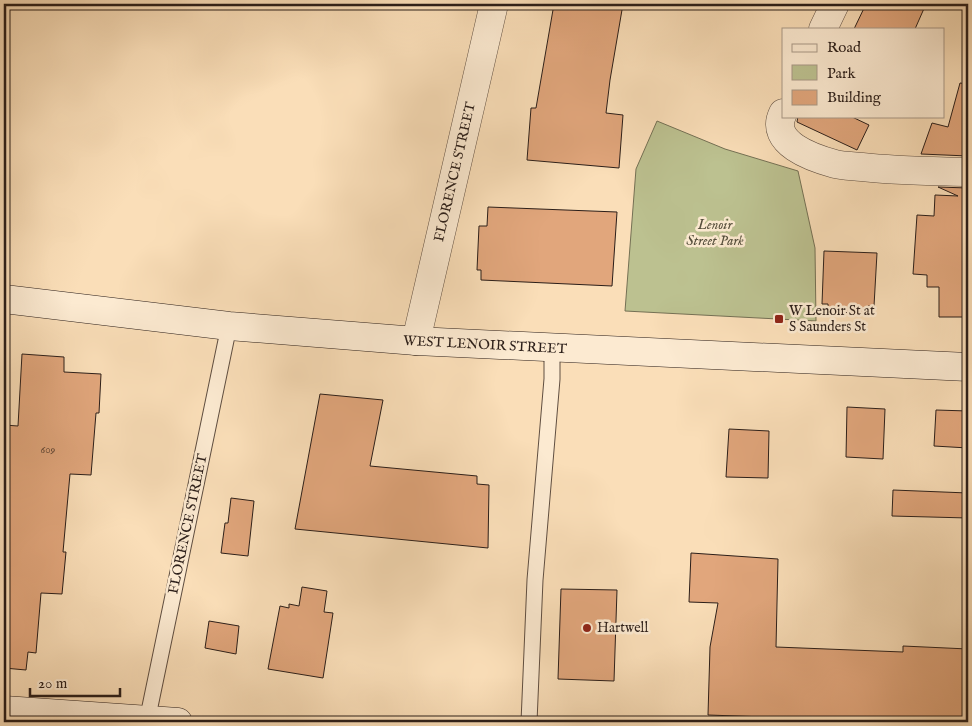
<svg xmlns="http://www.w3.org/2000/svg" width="972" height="726" viewBox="0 0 972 726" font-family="'IM FELL English',serif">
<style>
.green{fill:#bcc190;stroke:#747054}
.building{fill:#e1a67c;stroke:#2b1e19}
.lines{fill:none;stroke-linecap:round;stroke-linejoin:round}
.lane-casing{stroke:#5f4e41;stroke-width:17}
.street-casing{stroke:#5f4e41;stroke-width:29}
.secondary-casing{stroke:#2b1e19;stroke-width:29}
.lane{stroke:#fcead1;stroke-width:15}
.street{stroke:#fcead1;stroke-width:28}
.secondary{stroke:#fcead1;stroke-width:28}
.poi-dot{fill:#8f2418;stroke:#fcead1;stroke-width:2}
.labels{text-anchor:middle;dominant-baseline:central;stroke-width:5;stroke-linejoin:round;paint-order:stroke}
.number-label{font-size:11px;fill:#584032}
.street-label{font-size:14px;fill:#2b1e19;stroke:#fcead1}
.park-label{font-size:14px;font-style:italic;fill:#564f3d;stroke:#fcead1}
.poi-label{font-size:14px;fill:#2b1e19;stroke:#fcead1;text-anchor:start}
</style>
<rect width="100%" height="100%" fill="#fadeb8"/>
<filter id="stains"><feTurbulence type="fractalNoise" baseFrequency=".004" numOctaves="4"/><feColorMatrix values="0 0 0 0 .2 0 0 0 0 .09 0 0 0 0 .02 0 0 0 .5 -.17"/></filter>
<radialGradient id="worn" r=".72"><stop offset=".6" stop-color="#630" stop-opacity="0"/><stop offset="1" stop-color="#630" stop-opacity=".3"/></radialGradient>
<path class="green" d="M657 121 725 149 798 171 815 248 816 321 625 311 636 169Z"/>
<path class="building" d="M554 4H623L610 80 606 113 623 115 619 168 527 160 531 108H536Z
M866 4H926L915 29H854Z
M960 83 968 84V156L921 154 932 123 948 127Z
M798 116H850L869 125 857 150 797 122Z
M938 187 968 188V317H939V287H927V275L913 274 917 215 934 216 935 195 958 196Z
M488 207 617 212 612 286 481 280V270H477L479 226H487Z
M824 251 877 253 874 306H868V313L828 312V304H822Z
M22 354 64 357V372L101 374 99 413H96L91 475 70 474 63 552H66L62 594 41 593 36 653 28 652 26 670 4 668V425L18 426Z
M320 394 383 400 370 466 477 476V484L489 485 488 548 295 529Z
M847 407 885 409 883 459 846 457Z
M936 410 968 411V448L934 446Z
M729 429 769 431 768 478 726 477Z
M893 490 968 493V518L892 516Z
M231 498 254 501 248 556 221 553 225 523H228Z
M691 553 778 559 776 647 903 652V646L968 649V722H909L708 715 710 647 718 603 689 602Z
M302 587 327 591 324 612 333 613 323 678 268 669 280 606 289 608V604L299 606Z
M561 589 617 590 614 681 558 679Z
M209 621 239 626 236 654 205 648Z"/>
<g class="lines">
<defs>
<path id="lane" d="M147 721 229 326
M529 722 535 580 552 379V348"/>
<path id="street" d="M823 29 835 4
M783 113C768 143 813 158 835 164 843 166 853 166 862 167 897 171 933 171 968 172
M416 341 494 4"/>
<path id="secondary" d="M4 299 229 326 416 341 968 367
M4 710 178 722"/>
</defs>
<use href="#lane" class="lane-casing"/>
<use href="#street" class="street-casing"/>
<use href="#secondary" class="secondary-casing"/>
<use href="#lane" class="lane"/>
<use href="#street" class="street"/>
<use href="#secondary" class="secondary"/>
</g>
<g class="poi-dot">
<rect x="774" y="314" width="10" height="10" rx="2.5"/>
<circle cx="587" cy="628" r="5"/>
</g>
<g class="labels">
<g class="number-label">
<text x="48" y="450">609</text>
</g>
<g class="street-label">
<text transform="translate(455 172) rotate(-77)">FLORENCE STREET</text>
<text transform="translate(485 345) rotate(3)">WEST LENOIR STREET</text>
<text transform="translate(188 524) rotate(-78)">FLORENCE STREET</text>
</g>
<g class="park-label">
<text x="715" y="225">Lenoir<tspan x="715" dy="16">Street Park</tspan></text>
</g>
<g class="poi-label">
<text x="789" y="311">W Lenoir St at<tspan x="789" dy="16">S Saunders St</tspan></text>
<text x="597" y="628">Hartwell</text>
</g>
</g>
<rect width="972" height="726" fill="none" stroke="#fadeb8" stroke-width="20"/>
<rect x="5" y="5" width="962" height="716" fill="none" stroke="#2b1e19" stroke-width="2.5"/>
<rect x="10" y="10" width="952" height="706" fill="none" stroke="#2b1e19"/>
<rect x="782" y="28" width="162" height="90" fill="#fcead1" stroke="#a89887"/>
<rect x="792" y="44" width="25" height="8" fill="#fcead1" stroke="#a89887"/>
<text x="827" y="52" font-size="15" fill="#2b1e19">Road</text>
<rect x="792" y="65" width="25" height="15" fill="#bcc190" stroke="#a89887"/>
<text x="827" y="78" font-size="15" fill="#2b1e19">Park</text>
<rect x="792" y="90" width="25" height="15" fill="#e1a67c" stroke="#a89887"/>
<text x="827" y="102" font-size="15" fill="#2b1e19">Building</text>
<path d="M30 688v8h90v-8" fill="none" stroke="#2b1e19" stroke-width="2.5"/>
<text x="38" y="688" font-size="15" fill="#2b1e19" stroke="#fcead1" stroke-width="4" paint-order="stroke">20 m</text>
<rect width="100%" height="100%" filter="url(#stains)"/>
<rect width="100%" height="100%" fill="url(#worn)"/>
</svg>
